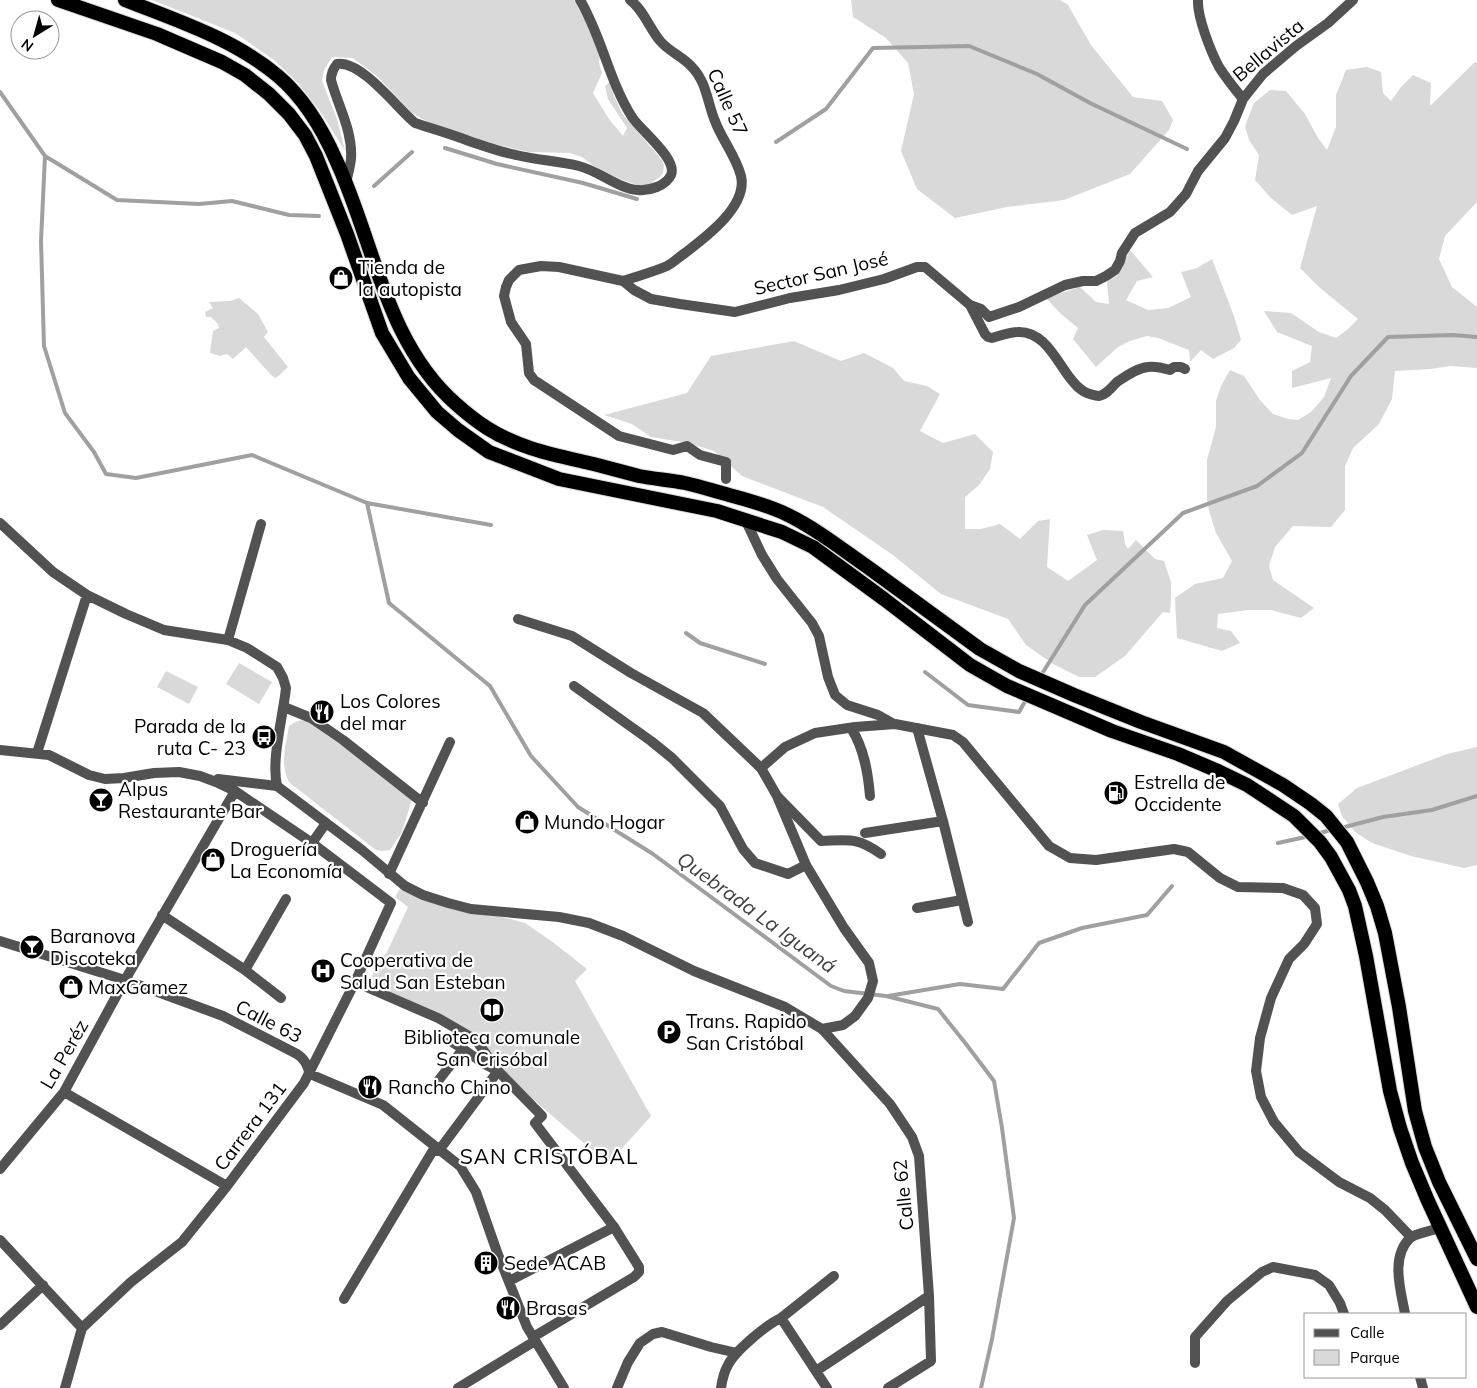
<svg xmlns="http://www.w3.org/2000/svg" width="1477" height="1388" viewBox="0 0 1477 1388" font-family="Mulish,sans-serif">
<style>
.green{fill:#d9d9d9}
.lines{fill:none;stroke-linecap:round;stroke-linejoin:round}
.stream{stroke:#a0a0a0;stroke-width:4}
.trunk-casing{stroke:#dbdbdb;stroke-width:16}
.pedestrian{stroke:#525252;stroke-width:10}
.minor{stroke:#525252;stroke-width:10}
.tertiary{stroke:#525252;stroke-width:10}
.trunk{stroke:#000;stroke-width:14}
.labels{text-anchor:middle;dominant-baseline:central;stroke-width:4.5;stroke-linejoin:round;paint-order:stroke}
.street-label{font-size:19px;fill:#000;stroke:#fff}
.poi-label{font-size:19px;fill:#000;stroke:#fff;text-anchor:start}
.water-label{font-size:20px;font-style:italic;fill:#414141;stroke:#fff}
.quarter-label{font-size:21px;letter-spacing:1px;fill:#000;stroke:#fff}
</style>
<rect width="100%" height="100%" fill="#fff"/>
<path class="green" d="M152 0H574L590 30 600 55 599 63 602 73 593 93 609 119 623 136 627 128 608 99 605 86 610 82 614 96 623 115 662 160 664 165 663 173 660 177 650 184 642 186 634 184 620 179 592 165 582 157 570 153 529 152 494 144 430 123 422 119 411 112 378 77 353 58 332 57 324 70 322 81 337 119 345 151 322 114 298 83 274 60 235 33Z
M851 0H1060L1068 5 1091 45 1133 97 1162 101 1173 120 1169 130 1130 174 1064 200 1007 207 955 218 917 189 901 151 914 94 908 63 886 38 853 17Z
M1475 62 1477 63V202L1445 236 1439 259 1452 287 1477 307V368L1450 366 1431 369 1395 371 1392 399 1379 424 1353 448 1345 466V510L1331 527 1293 526 1275 547 1269 566 1273 580 1314 608 1301 618 1271 610H1248L1218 614 1217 628 1231 631 1240 643 1222 651 1177 638 1175 598 1195 584 1223 578 1232 561 1216 533 1209 511 1207 499V460L1216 427V401L1221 386 1230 370 1244 376 1260 400 1273 414 1288 419 1298 420 1311 412 1324 397 1331 378 1292 388V371L1310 362 1312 346 1277 332 1264 311 1291 313 1319 332 1336 338 1347 330 1358 319 1319 287 1300 268 1317 206 1292 215 1271 198 1255 180 1259 155 1249 140 1245 126 1254 103 1270 90 1286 91 1305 114 1318 138 1327 150 1336 127V95L1346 70 1367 67 1381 72 1383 93 1391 101 1401 87 1413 75 1431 83 1430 106Z
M1130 250 1153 277 1137 281 1126 300 1148 310 1168 308 1191 297 1181 272 1197 268 1212 259 1234 316 1241 340 1234 348 1213 359 1201 350 1190 362 1189 350 1158 338 1147 336 1130 341 1118 347 1096 367 1073 339 1078 328 1061 314 1046 298 1080 287 1096 302 1109 304 1107 282 1118 275Z
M239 298 258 314 268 332 264 337 288 367 276 378 272 376 246 347 233 359 227 354 220 356 210 353 213 331 219 328 218 324 211 317H206L205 312 213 308 209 302 230 301Z
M794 341 841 361 864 353 893 368 904 381 927 386 940 394 920 431 943 443 975 434 993 452 990 469 979 485 965 497V529H981L1000 524 1020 539 1038 521 1050 519 1047 567 1068 581 1097 560 1087 535 1103 530 1123 531 1125 544 1128 549 1136 540 1155 559 1164 561 1171 582V599L1170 613 1163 612 1125 656 1095 677H1079L1053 664 1026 645 1008 619 941 594 893 555 823 507 742 476 714 451 688 443 651 437 632 424 604 415 687 393 711 356Z
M239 663 272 682 259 704 226 684Z
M166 671 198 687 189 704 157 687Z
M306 720 413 796 402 832 390 850 382 851 376 850 290 783C279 767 286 744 289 726L297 721Z
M1477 747V865L1464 868 1411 856 1372 843 1355 832 1342 816 1338 804 1357 788 1447 754Z
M405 880 449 905 474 909 525 923 554 943 587 969 575 981 651 1116 608 1164 505 1075 478 1037 369 983 378 963 387 952 408 907 395 897Z"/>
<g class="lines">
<path class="stream" d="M0 92 45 156 41 241 44 346 65 413 94 452 106 474 136 478 252 455 367 503 389 603 490 686 531 756 578 807 653 854 831 986 844 991 886 996 938 1009 966 1044 994 1081 1002 1128 1014 1218 992 1339 981 1388
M776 142 826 109 873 48 969 46 1037 74 1090 103 1187 149
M445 148 497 164 583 183 637 199
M45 156 117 200 199 204 232 201 289 215 319 216
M374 186 412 152
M367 503 491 525
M686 633 700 643 765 664
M925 672 968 705 1019 712 1027 698
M1040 677 1085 605 1183 513 1257 486 1302 453 1351 376 1388 337 1453 335 1477 337
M1341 828 1383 817 1432 810 1477 796
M1317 834 1334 829
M1278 843 1310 836
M888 996 960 984 1003 989 1039 943 1082 928 1147 915 1172 886"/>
<defs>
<path id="trunk" d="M58 0 157 34 222 62 245 75 269 94 289 114 305 135 316 156 347 234 382 333 409 378 437 412 458 430 489 452 559 479 717 511 782 532 813 547 884 599 970 665 1007 686 1112 731 1178 754 1218 771 1247 785 1294 816 1320 842 1331 857 1349 890 1355 906 1366 956 1390 1091 1400 1128 1412 1163 1428 1201 1477 1307
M125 0C178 21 234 39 278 76 305 99 322 128 336 160 374 241 385 342 456 404 465 412 476 421 487 428 518 448 555 455 589 463 606 467 623 472 639 476 654 479 670 480 685 483 699 486 714 491 729 495 748 500 770 506 788 515 817 529 843 550 869 568 906 595 943 622 980 649L1019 671 1074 695 1141 722 1224 752 1283 785 1311 804 1326 816 1347 842 1367 882 1377 906 1385 933 1399 1007 1415 1111 1425 1147 1439 1182 1477 1259"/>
</defs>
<use href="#trunk" class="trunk-casing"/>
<path class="pedestrian" d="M851 728C864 748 868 772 870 796
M917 908 962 900
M355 982 438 1018 476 1040 498 1071 542 1116 535 1123 614 1227 639 1267V1272L634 1277 533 1337"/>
<path class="minor" d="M1198 0C1197 17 1211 52 1219 67 1226 78 1234 88 1243 99L1263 74 1296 46 1328 23 1353 0
M346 182C348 175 350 167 351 159 353 131 338 106 331 80 331 73 333 69 337 64 361 60 397 108 415 123 433 129 451 134 469 141 484 146 500 152 516 155 536 160 558 161 579 166 599 171 619 189 638 190 649 191 666 186 671 175 678 159 640 130 632 117 609 81 602 37 580 0
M623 281C638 276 653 272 667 266 673 263 679 257 685 253 706 237 748 206 741 176 736 156 722 140 715 121 707 102 707 82 691 66 683 57 670 52 661 42 650 30 644 10 630 0
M970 305 985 334 988 337 992 338C1000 336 1009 332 1018 332 1044 331 1056 360 1070 378 1075 384 1079 390 1087 393 1090 394 1096 396 1099 396 1106 395 1112 387 1117 382 1126 376 1137 368 1148 367 1156 366 1163 368 1170 370L1174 367H1181L1185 369
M726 479V462L700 455 687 446 673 450 619 436 534 380 529 373 526 344 511 322 504 296 506 287 509 280 519 270 541 266 559 267 623 281 634 290 651 299 680 304 735 312 790 298 839 290 884 279 917 267H925L970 305 981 309 989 317 1019 307 1065 285 1083 281H1096L1106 276 1115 270 1120 261 1122 253 1135 233 1170 212 1186 194 1198 171 1225 138 1234 121 1243 99
M0 523 53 572 87 595 126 614 164 630 228 640 247 648 277 667 283 678 286 688C283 717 271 759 277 786L218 779
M518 619 572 636 631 673 703 713 761 768
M228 640 261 524
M574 686 651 741 672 758 720 806 743 849 755 863 788 874 806 865
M284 707 311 718 343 740 423 803
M917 728 943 821 968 922
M0 750 49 755 89 775 105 779 124 778 154 773 179 772 200 776 216 782 235 791 312 843 391 903 355 982 304 1083 227 1186 182 1242 131 1282 82 1328 65 1388
M37 753 87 595
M778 797 821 841C850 840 857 837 881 854
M865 833 943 821
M312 843 326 823
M389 874 450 742
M162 915 245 970 281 998
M0 941 125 980 223 1016 297 1054C305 1059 307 1065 310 1074
M245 970 286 899
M822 1029 890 1104 912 1137 919 1156 929 1296 931 1361 888 1388
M446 1038 463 1049
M310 1074 383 1105 460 1166 476 1192 497 1252 527 1327 564 1388
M64 1092 227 1186
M0 1169 64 1092 125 980 235 791
M0 1240 82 1328
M509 1281 614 1227
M344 1299 432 1152 440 1149 498 1071 483 1063 463 1049 438 1081
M1405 1314C1401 1291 1390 1257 1410 1238 1415 1234 1433 1230 1440 1228
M781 1318 827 1388
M0 1325 43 1285
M1195 1363V1337L1227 1301 1262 1272 1273 1267 1315 1275 1329 1285 1340 1303 1344 1314
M816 1371 929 1296
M1420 1377 1423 1388
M458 1388 535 1341
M617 1388 628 1362 640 1343 653 1334 662 1332 711 1347 737 1353
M721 1388C722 1381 724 1372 728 1365 735 1351 766 1325 781 1318L834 1276"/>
<path class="tertiary" d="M745 519 762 555 777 579 812 623 819 636 828 677 835 695 847 705 878 715 894 724
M277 786 362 850 405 886 423 895 448 903 471 909 559 917 589 923 623 936 694 971 785 1007 822 1029 843 1025 855 1016 868 998 873 981 869 963 844 928 806 865 777 796 761 768 785 747 815 733 855 727 895 724 953 735 963 742 1049 846 1070 858 1096 860 1174 849 1188 852 1220 878 1238 887 1283 888 1303 895 1315 908 1317 924 1304 944 1289 959 1271 998 1260 1038 1256 1071 1261 1097 1274 1122 1299 1152 1339 1182 1370 1198 1385 1210 1411 1237"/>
<use href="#trunk" class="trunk"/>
</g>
<defs>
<symbol id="shop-disc" viewBox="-11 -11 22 22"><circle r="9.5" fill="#000" stroke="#fff"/><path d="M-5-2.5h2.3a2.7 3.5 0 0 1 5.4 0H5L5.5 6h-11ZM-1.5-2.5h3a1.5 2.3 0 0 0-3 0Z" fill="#fff"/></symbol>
<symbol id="restaurant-disc" viewBox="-11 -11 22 22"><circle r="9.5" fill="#000" stroke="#fff"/><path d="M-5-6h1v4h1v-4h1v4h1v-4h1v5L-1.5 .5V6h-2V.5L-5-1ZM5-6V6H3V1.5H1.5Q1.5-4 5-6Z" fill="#fff"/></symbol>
<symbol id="bus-disc" viewBox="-11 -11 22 22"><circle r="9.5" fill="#000" stroke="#fff"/><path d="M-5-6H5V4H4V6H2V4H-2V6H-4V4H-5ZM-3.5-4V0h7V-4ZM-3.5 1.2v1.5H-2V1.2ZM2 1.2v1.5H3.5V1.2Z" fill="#fff"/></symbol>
<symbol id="fuel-disc" viewBox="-11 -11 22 22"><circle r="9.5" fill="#000" stroke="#fff"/><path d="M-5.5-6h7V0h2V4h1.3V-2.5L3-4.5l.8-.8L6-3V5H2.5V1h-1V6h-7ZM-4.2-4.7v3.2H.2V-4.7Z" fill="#fff"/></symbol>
<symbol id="bar-disc" viewBox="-11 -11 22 22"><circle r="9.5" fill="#000" stroke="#fff"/><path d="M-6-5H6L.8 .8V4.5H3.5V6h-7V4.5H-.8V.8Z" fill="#fff"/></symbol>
<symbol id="hospital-disc" viewBox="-11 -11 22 22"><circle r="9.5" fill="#000" stroke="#fff"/><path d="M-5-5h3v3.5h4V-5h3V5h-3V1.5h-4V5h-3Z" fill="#fff"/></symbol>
<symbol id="library-disc" viewBox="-11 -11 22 22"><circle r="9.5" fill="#000" stroke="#fff"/><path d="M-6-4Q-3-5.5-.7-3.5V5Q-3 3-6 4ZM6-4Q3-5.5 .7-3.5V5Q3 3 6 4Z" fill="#fff"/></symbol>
<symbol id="parking-disc" viewBox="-11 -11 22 22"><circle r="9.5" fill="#000" stroke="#fff"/><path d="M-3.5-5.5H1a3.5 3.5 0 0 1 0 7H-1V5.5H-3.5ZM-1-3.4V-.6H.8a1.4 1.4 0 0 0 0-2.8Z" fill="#fff"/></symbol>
<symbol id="building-disc" viewBox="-11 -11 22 22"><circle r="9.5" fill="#000" stroke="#fff"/><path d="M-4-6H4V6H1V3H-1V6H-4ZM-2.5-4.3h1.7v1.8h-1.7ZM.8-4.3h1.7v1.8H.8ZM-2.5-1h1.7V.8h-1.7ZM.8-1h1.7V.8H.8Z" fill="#fff"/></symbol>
</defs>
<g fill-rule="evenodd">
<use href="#shop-disc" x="327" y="264" width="28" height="28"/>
<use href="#restaurant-disc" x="308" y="698" width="28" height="28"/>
<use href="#bus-disc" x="250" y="723" width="28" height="28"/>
<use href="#fuel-disc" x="1102" y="779" width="28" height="28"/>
<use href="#bar-disc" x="87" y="786" width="28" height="28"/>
<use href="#shop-disc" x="513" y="808" width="28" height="28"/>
<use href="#shop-disc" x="199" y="846" width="28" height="28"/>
<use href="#bar-disc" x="18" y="933" width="28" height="28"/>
<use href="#hospital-disc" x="309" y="957" width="28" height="28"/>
<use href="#shop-disc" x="57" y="973" width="28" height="28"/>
<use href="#library-disc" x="478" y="996" width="28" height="28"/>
<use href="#parking-disc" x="655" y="1018" width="28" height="28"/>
<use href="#restaurant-disc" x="356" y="1073" width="28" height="28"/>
<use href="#building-disc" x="472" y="1249" width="28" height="28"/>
<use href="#restaurant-disc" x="494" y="1294" width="28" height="28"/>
</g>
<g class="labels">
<g class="street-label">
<text transform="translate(1268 50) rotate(-40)">Bellavista</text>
<text transform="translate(728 102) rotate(66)">Calle 57</text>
<text transform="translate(821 273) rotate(-13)">Sector San José</text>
<text transform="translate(269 1021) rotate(27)">Calle 63</text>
<text transform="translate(64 1054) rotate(-60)">La Peréz</text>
<text transform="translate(250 1126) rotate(-53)">Carrera 131</text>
<text transform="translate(903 1195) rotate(-96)">Calle 62</text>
</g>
<g class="poi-label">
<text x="358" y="267">Tienda de<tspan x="358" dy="22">la autopista</tspan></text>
<text x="340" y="701">Los Colores<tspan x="340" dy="22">del mar</tspan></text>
<text x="246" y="726" text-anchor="end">Parada de la<tspan x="246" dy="22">ruta C- 23</tspan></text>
<text x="1134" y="782">Estrella de<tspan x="1134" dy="22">Occidente</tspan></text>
<text x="118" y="789">Alpus<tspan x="118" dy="22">Restaurante Bar</tspan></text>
<text x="544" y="822">Mundo Hogar</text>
<text x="230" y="849">Droguería<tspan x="230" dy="22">La Economía</tspan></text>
<text x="50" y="936">Baranova<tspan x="50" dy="22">Discoteka</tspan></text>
<text x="340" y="960">Cooperativa de<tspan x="340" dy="22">Salud San Esteban</tspan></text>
<text x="88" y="987">MaxGamez</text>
<text x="686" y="1021">Trans. Rapido<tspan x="686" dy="22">San Cristóbal</tspan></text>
<text x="492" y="1037" text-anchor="middle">Biblioteca comunale<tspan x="492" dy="22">San Crisóbal</tspan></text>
<text x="388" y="1087">Rancho Chino</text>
<text x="504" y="1263">Sede ACAB</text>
<text x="526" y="1308">Brasas</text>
</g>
<g class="water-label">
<text transform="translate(757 912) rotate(36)">Quebrada La Iguaná</text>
</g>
<g class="quarter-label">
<text x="549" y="1156">SAN CRISTÓBAL</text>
</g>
</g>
<rect x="1304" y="1313" width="162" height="65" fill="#ffffff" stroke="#999999"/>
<rect x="1314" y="1329" width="25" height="8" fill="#525252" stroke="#999999"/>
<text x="1350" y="1338" font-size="15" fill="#000000">Calle</text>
<rect x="1314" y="1350" width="25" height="15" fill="#d9d9d9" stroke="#999999"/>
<text x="1350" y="1363" font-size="15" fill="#000000">Parque</text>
<g transform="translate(35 35) rotate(217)"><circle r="24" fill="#ffffff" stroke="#999999"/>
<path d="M0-4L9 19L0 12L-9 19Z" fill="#000000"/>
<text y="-8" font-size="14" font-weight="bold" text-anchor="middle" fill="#000000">N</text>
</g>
</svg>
